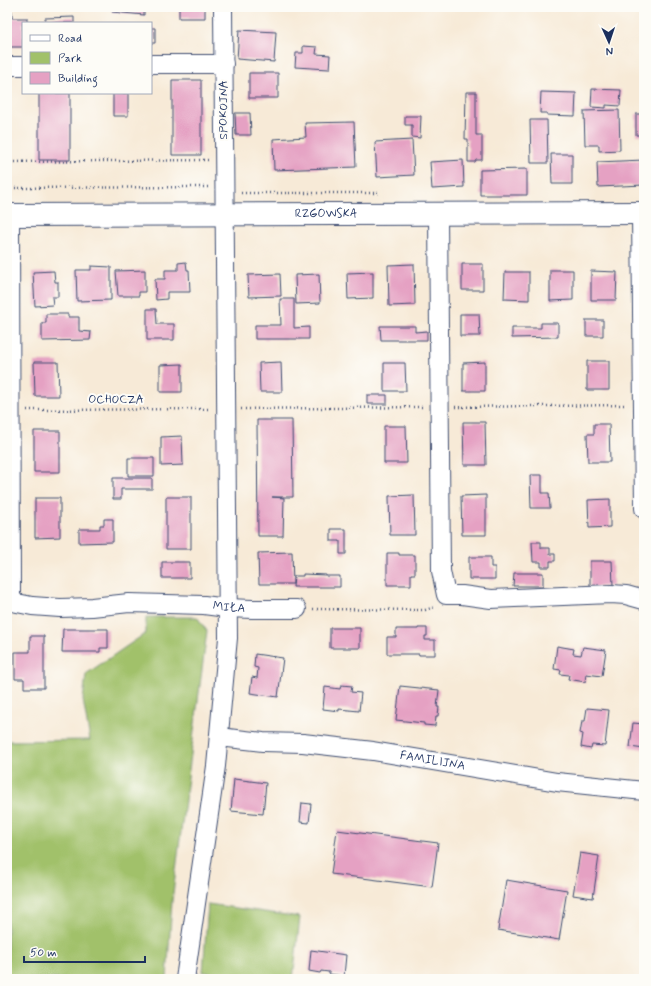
<svg xmlns="http://www.w3.org/2000/svg" width="651" height="986" viewBox="0 0 651 986" font-family="Mynerve,sans-serif">
<style>
.green{fill:#a1c16a;stroke:#5e7864}
.building{fill:#e5a1c3}
.lines{fill:none;stroke-linecap:round;stroke-linejoin:round}
.minor-casing{stroke:#3c4b70;stroke-width:20}
.major-casing{stroke:#3c4b70;stroke-width:24}
.path{stroke:#3c4b70;stroke-width:2.5;stroke-dasharray:1 3;stroke-linecap:butt}
.minor{stroke:#fff;stroke-width:18}
.major{stroke:#fff;stroke-width:22}
.labels{text-anchor:middle;dominant-baseline:central;stroke-width:4;stroke-linejoin:round;paint-order:stroke}
.street-label{font-size:12px;fill:#1b2f5e;stroke:#fdfcf7}
</style>
<rect width="100%" height="100%" fill="#fdfcf7"/>
<filter id="ink" filterUnits="userSpaceOnUse"><feTurbulence type="fractalNoise" baseFrequency=".025" numOctaves="2"/><feDisplacementMap in="SourceGraphic" scale="8" xChannelSelector="R" yChannelSelector="G"/><feConvolveMatrix kernelMatrix="1 2 1 2 8 2 1 2 1" color-interpolation-filters="sRGB"/></filter>
<filter id="wash" filterUnits="userSpaceOnUse"><feTurbulence type="fractalNoise" baseFrequency=".012" numOctaves="4" result="noise"/><feDisplacementMap in="SourceGraphic" scale="16" xChannelSelector="R" yChannelSelector="G"/><feGaussianBlur stdDeviation="0.9" result="paint"/><feColorMatrix in="noise" values="0 0 0 0 0 0 0 0 0 0 0 0 0 0 0 0 0 1.4 0 .05"/><feComposite in="paint" operator="in"/></filter>
<g filter="url(#wash)">
<rect width="100%" height="100%" fill="#f7ead7"/>
<path class="green" d="M146 617H197L207 631 172 901 167 979H7V741L90 740 83 700 86 674 146 633Z
M208 904 300 917 293 979H254L203 972Z"/>
<g id="blocks">
<path class="building" d="M112 7H144V15L112 12Z
M179 7H205V18H179Z
M7 11H12V18H27V23H23V47H7Z
M74 17V23H45V18Z
M151 28H155V43H151Z
M239 30 276 32 274 62 237 59Z
M303 46 317 47 316 54 330 55 329 69 295 67 296 53H303Z
M249 73H278V98H249Z
M172 80H201V155H172Z
M592 89 621 90 620 106 606 105V108L591 107Z
M466 92H476V135H482V160H476L475 162H468V139H465Z
M541 92 576 93 575 116 547 115V113H540Z
M39 93H70V160H39Z
M113 93H128V116H113Z
M619 110 620 150 599 151V145H585L584 111Z
M235 113H250L251 135H236Z
M636 114H644V135H636Z
M405 116H421L420 138 412 137V125H405Z
M530 120H547L548 163H531Z
M354 122 356 167 274 170 273 139 306 137 305 123Z
M412 140 414 175 377 177 375 142Z
M551 154H572V184H552Z
M463 160 464 187 432 189 430 162Z
M644 160V185L598 187 597 162Z
M527 169V195H480V170Z
M186 262 187 270H189L190 292H167V299L156 300 155 279H165V270H178V263Z
M414 264 415 305 389 306 388 265Z
M462 264H483V290H462Z
M91 266 111 267V300L77 301 76 270H91Z
M145 270V292H139V296H118L116 271Z
M550 270H573V300L550 301Z
M54 271 55 282H58V297H52L53 305 35 306 33 272Z
M591 271 617 272 616 300H591Z
M373 272V298L348 299 347 273Z
M505 272H529V300L504 299Z
M280 274 281 296 249 297 248 275Z
M319 274 320 303 296 304 295 275Z
M280 299H294V328L309 327V339H255V325H281Z
M147 309H156L157 324H174V340H147Z
M46 314H68V317H79V331L91 332 90 340 42 341V323H46Z
M460 314H479L480 336H460Z
M586 320H603V336H586Z
M541 323H558V337L512 338V328H541Z
M380 326H415V332L427 331V340H381Z
M587 361H609V390H587Z
M34 362H58L59 396H35Z
M281 362 282 392H260L259 363Z
M485 362V391H463V363Z
M384 363H405L406 391H384Z
M182 364V392H160V365Z
M367 395H387V404H367Z
M257 420H292L293 497H272L284 498 283 536H258Z
M463 422H485L486 465H464Z
M594 424H609L610 462H588L587 434H594Z
M384 426H406L407 463H384Z
M34 431H60V472H34Z
M182 436 183 465 161 466V437Z
M128 458H154V476H128Z
M530 475H542V493H549L550 508H531Z
M113 478H152V489H121V499H113Z
M414 495 415 535H390L389 496Z
M486 495V535H462L461 496Z
M166 497H191V549H166Z
M35 498H60V537L35 538Z
M610 499V527L589 528 588 500Z
M104 519H113V542L79 543V529H100V525H104Z
M331 529H346V554H340V541H331Z
M532 542H541V548H550V554H555V561H550V567H541V562H533Z
M292 552 293 584H259L258 553Z
M387 553H399V555H415V574H411V585H387Z
M469 557H491V567H495V579H469Z
M590 561H612L613 586 590 587Z
M162 562H190V578H162Z
M514 573H543V586H513Z
M303 574 326 575V576H340V587H293L294 576H303Z
M330 628H360V648H330Z
M418 628H427V636H425V640H435V655H419V654H387V637H396V629H418Z
M63 629H108V648H100V652H62Z
M30 636H44V688H24V679H15V652H30Z
M557 646 574 649 573 654 581 655 583 647 606 650 602 676 586 674 585 682 568 679 569 675 560 674 561 670 554 669Z
M255 654 283 658 278 697 250 693 252 677 257 678 258 668 254 667Z
M341 685 352 686 351 692 361 693 359 711 339 709V711L323 709 325 687 340 689Z
M400 686 439 690 437 707H439L438 716H436L435 726 424 725V723L396 720Z
M587 708 609 710 605 746 592 745 591 749 581 747 583 734 580 733 582 721H585Z
M633 723 644 724V749L630 747Z
M234 779 266 783 263 814 231 811Z
M302 803 311 804 309 823 300 822Z
M337 830 438 843 432 887 331 874Z
M580 853 599 856 593 898 573 895Z
M506 880 567 890 559 940 498 930Z
M311 950 346 955 344 976 329 974V972L321 971 320 973 309 971Z"/>
</g>
</g>
<g filter="url(#ink)">
<use href="#blocks" fill-opacity="0" stroke="#3c4b70" stroke-width="1"/>
<g class="lines">
<defs>
<g id="minor">
<path d="M151 64H224"/>
<path d="M7 66H23"/>
<path d="M438 213 441 571 446 595H462L491 599 611 594 626 595 644 600"/>
<path d="M641 213 644 509"/>
<path d="M10 215 11 601"/>
<path id="s1" d="M7 601 32 606 60 608 92 607 129 603 204 605 227 608 252 609H297"/>
<path id="s2" d="M219 737 263 742 303 743 373 751 557 782 644 791"/>
<path d="M187 979H185L216 766 228 638 223 7"/>
</g>
<g id="major">
<path id="s3" d="M7 215 644 213"/>
</g>
</defs>
<use href="#minor" class="minor-casing"/>
<use href="#major" class="major-casing"/>
<path class="path" d="M7 162 208 160
M7 188 208 187
M241 193H380
M455 407 626 405
M241 409 422 407
M27 410 210 409
M313 609 425 610 435 607"/>
<use href="#minor" class="minor"/>
<use href="#major" class="major"/>
</g>
</g>
<g class="labels">
<g class="street-label">
<text transform="translate(224 110) rotate(-90)">SPOKOJNA</text>
<text stroke="none"><textPath href="#s3" startOffset="319">RZGOWSKA</textPath></text>
<text x="116" y="400">OCHOCZA</text>
<text stroke="none"><textPath href="#s1" startOffset="223">MIŁA</textPath></text>
<text stroke="none"><textPath href="#s2" startOffset="215">FAMILIJNA</textPath></text>
</g>
</g>
<rect width="651" height="986" fill="none" stroke="#fdfcf7" stroke-width="24"/>
<rect x="22" y="22" width="130" height="72" fill="#fdfcf7" stroke="#a3aaba"/>
<rect x="30" y="35" width="20" height="6" fill="#ffffff" stroke="#a3aaba"/>
<text x="58" y="42" font-size="12" fill="#1b2f5e">Road</text>
<rect x="30" y="52" width="20" height="12" fill="#a1c16a" stroke="#a3aaba"/>
<text x="58" y="62" font-size="12" fill="#1b2f5e">Park</text>
<rect x="30" y="72" width="20" height="12" fill="#e5a1c3" stroke="#a3aaba"/>
<text x="58" y="82" font-size="12" fill="#1b2f5e">Building</text>
<g transform="translate(609 42) rotate(177)" stroke="#fdfcf7" stroke-width="3" paint-order="stroke">
<path d="M0-3L7 15L0 10L-7 15Z" fill="#1b2f5e"/>
<text y="-6" font-size="11" font-weight="bold" text-anchor="middle" fill="#1b2f5e">N</text>
</g>
<path d="M24 956v6h121v-6" fill="none" stroke="#1b2f5e" stroke-width="2"/>
<text x="30" y="956" font-size="12" fill="#1b2f5e" stroke="#fdfcf7" stroke-width="3" paint-order="stroke">50 m</text>
</svg>
